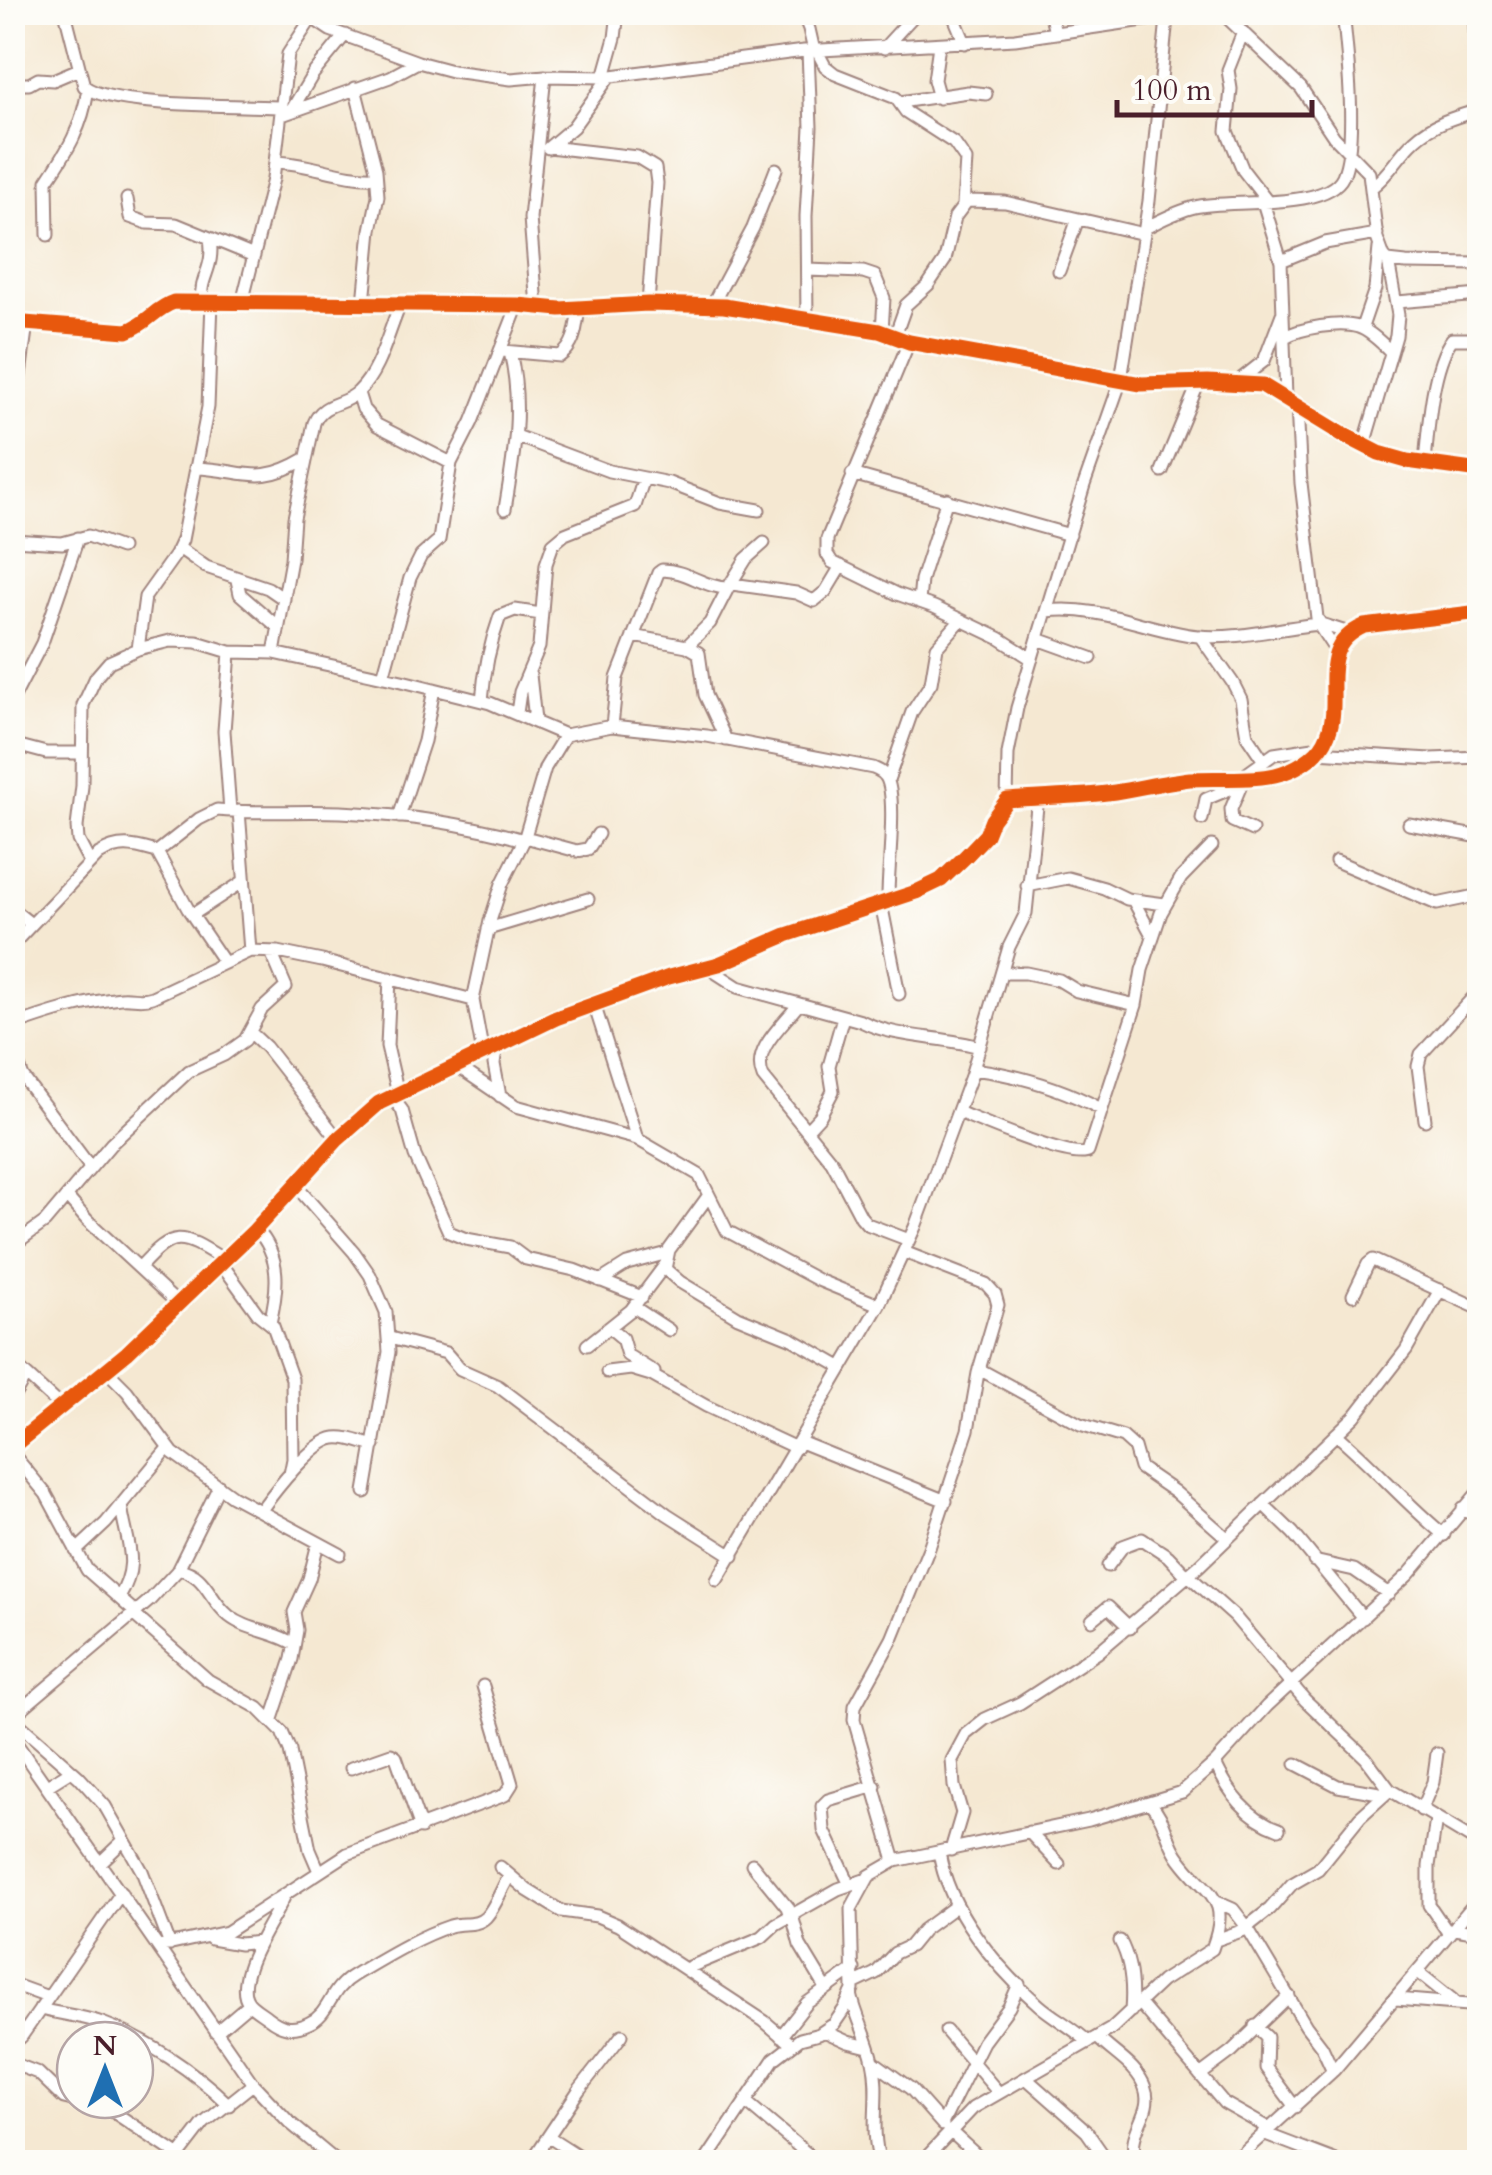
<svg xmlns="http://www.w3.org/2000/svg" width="1492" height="2175" viewBox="0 0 1492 2175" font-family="Cardo,serif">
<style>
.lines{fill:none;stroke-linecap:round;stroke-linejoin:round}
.street-casing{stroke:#a0847e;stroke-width:15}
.street{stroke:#fff;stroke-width:11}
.cycleway-casing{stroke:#fdfcf7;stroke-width:21}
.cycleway{stroke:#e8590c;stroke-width:15}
</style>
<rect width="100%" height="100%" fill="#fdfcf7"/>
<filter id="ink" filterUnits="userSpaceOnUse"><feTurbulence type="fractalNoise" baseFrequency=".01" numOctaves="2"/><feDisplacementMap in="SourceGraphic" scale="20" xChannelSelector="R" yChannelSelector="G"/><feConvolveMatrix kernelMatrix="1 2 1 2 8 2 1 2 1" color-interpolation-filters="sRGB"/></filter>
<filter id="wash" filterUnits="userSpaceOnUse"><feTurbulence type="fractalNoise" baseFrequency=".0048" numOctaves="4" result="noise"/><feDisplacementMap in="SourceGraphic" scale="40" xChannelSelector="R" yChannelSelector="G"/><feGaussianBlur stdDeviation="2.25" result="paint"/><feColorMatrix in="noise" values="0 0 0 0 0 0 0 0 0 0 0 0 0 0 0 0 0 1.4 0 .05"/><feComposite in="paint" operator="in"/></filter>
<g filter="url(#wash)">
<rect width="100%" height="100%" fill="#f5e8d2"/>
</g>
<g filter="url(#ink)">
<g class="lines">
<defs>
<path id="street" d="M65 12 84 86C110 108 243 105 283 107
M303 12 330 30 418 62 452 71 511 79 545 76 604 77 804 51 1015 39 1144 20 1227 12
M802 12 809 29 814 51
M952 12 965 43
M1050 12 1055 33
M1221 12 1301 88 1334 137 1369 173 1377 238 1384 257 1388 261 1406 263 1480 264
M1474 12 1480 115
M1243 32 1228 70 1231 89 1227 131 1243 170 1267 201
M939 45 934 80 939 98
M884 48 917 12
M817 51 825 66 835 74 896 98 906 112 954 143 966 160 963 205
M604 77 615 38 618 12
M12 84H29L38 79 53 80 79 69
M355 88 376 170 378 196 371 230 364 303
M900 102 968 92 986 94
M291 111 313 74 345 35
M282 115 390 77 418 62
M549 147 637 157 655 168 657 183 648 304
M548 148 573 127 609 77
M276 162C310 163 344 179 376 177
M1372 187C1390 174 1399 154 1415 140 1433 123 1455 117 1479 110
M127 199 130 217 147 223 176 224 254 256
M1263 202 1281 261 1286 397
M1145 228C1161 220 1177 211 1195 207 1228 199 1327 211 1343 176 1358 142 1347 50 1343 12
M48 235 47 181C68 150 82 128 88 89
M1281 261 1325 243 1377 234
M807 270 863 272 875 276 884 298 882 332
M1059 271 1078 219
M202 301C199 276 215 270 210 238
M1397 302 1480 295
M242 303 273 179 288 54 311 19
M712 305 753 228 776 169
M537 307 530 218 545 76
M807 320 806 216 811 127 808 51
M12 322 127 331C146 325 155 308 174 302L518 305 560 309 648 304 724 306 879 331 909 342 1141 384 1208 382 1262 385 1342 434 1379 453 1407 461 1480 471
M1362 327 1375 289 1379 248
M895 336 906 305 928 285 945 260 955 217 967 201 1005 202 1144 234
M1285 337C1301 328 1340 321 1358 327 1369 330 1383 344 1391 352
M909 342 827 539V554L832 562 897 594 934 607 999 638 1032 659
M504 351 560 356C576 345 576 326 579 308
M1236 383 1264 361 1282 314
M358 393 363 409 377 425 451 463
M1297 405 1301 483 1317 618 1321 624 1349 633
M12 434 27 323
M516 436 609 471 669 483 720 503 759 510
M1364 445 1396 336 1398 315 1388 261
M1425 463C1428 429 1432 366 1452 339H1480
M195 468C245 469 256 488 305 459
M1162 471 1199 382
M852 474 1070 535
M505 509C514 456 523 405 510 352
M12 540 62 543 88 536 121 548
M179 548 206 567 268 588 284 599
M237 580 240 594 278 627
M732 584 796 593 814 601 826 591 841 566
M919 602 921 580 947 499
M1047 611C1103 605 1144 630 1198 636 1239 640 1281 627 1321 624
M1318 624 1335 650
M633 636 687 646 699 653 705 695 726 740
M1200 636 1233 683 1241 699 1247 736 1264 761
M1038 639 1091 658
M687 646 710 623 728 588
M138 649 145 597 175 555 182 540 208 407 212 301
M274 653 291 559 294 518 314 423C323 401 344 406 358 392 381 370 388 331 401 303
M530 675 535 720
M383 677 410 578 421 556 439 540 451 463 472 422 518 305
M12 701 42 643 78 538
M482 701C484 671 490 644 500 616L515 610 541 614
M517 713 520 692 539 647 546 564 553 544 565 534 635 506 644 478
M612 726 617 678 658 573 662 570C686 570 705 588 728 588L746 559 764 543
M12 744 46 753H81
M1316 752 1431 759 1480 757
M1242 777 1274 754 1320 747
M1244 778 1231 809 1232 821 1252 830
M888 780 912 712 931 683 937 647 961 620
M1007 800 1008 754 1017 708 1084 485 1121 380 1149 201 1167 18
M230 811 224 731 230 652
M239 811 250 951
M399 817 424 741 434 689
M1202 819 1206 799 1242 784
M1409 824 1480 837
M525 837 577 851 588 849 598 834
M157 852 199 819 217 810C258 814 300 810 341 812 403 815 464 823 524 840
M1336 861 1437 904 1480 895
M90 863 78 840 77 827 82 786 83 705 96 677 109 662 138 649 170 641 197 642 230 652 274 653 402 681 490 703 565 735 612 726 707 736 873 768C879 771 882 771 886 777 898 797 887 873 888 901
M1027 886 1068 878 1104 888 1127 899 1165 904
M1133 900 1153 937
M881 903 899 994
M12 909 31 924
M192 915 244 881
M488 929 588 899
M12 945 99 854C120 841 135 846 157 852L188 909 224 962
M707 967 738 987 861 1021C897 1039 941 1036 980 1047
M1002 973H1026L1059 980 1077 991 1136 1005
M390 978 387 1046 398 1094
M594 1004 637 1139
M798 1005C783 1025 751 1050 763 1077L832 1162 861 1217 867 1224 909 1240
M12 1026C48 1013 83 1002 121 998 133 997 141 1001 152 997L250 951 278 952 322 961 473 1000
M250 1032 266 1047 338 1139
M496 1048 494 1064 500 1096
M12 1049 23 1077 90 1167
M483 1054 473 1000 490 921 502 884 524 840 545 768 565 735
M457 1066 516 1106 637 1139 699 1175 727 1231 818 1280 879 1305
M973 1069C1019 1075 1060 1087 1101 1109
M392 1097 402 1110 415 1156 449 1232 466 1239 510 1247 526 1259 574 1270 642 1297
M958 1112C981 1121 1072 1161 1088 1152L1136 1005 1142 970 1161 913 1181 878 1212 846
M1425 1120 1418 1066 1421 1054 1480 990
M807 1130 820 1116 833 1091 829 1066 843 1017
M296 1186 354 1252 370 1275 386 1312 389 1352 365 1492
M709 1195 669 1250 665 1269 680 1282 738 1317 792 1339 841 1367
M67 1197 87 1220 177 1303
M256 1229C282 1256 278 1289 270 1323
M12 1246 45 1222 111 1144 189 1071 224 1055 245 1040 262 1009 286 987 271 952
M12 1258 16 1272 12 1284
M221 1263 258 1314 273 1326 292 1379 293 1459 290 1474
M140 1267C175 1228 182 1234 224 1260
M600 1281 627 1264 668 1253
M1353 1295 1368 1264 1373 1260 1480 1309
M634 1307 669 1330
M610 1328 622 1338 627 1355 654 1372
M390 1338 446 1353 460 1369 498 1386 667 1514 733 1556
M1480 1338C1471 1374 1466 1404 1480 1440
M587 1345 631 1310 665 1265
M12 1362 61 1407
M979 1369 1080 1424 1123 1437 1134 1447 1140 1468 1175 1492 1227 1538
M106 1370 127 1391 173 1453 232 1496 340 1554
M607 1372 631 1369 651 1375 706 1406 796 1448
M12 1399 26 1375
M1336 1434C1374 1466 1405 1503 1444 1535
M800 1442 946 1501
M12 1447 127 1353 253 1232 338 1139 379 1103 556 1018 669 977 719 964 786 935 916 892 941 880 966 856 986 835 992 820 1007 800C1043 797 1079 797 1115 792 1140 788 1164 782 1190 779 1218 777 1248 781 1275 775 1293 771 1316 758 1325 741 1347 701 1311 649 1364 626L1480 612
M12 1453 46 1494 87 1570 135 1612
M1263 1504 1293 1533 1363 1618
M1463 1508 1480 1520
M261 1510C274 1492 313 1441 335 1438 347 1436 362 1443 374 1446
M76 1551 106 1523 168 1448
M1314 1561 1354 1570 1389 1594
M1108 1566 1123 1546 1142 1539 1168 1556 1187 1576
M178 1569C207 1574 208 1599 229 1616 248 1631 274 1631 294 1644
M1188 1575 1235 1617 1305 1700 1366 1758 1390 1790 1480 1844
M717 1580 879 1305 915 1227 971 1076 1009 947 1026 913 1038 797
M119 1598C141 1561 126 1544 121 1505
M133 1614 208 1680 258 1708 282 1732 290 1751 310 1850 319 1871
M1092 1620 1108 1607 1130 1628
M12 1717 150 1600 177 1571 219 1486
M12 1718 79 1777 105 1806 142 1871 170 1945
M272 1719 292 1659 297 1630 294 1612 309 1579 318 1543
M12 1737 253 2084 289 2122 337 2162
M1215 1763C1229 1793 1247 1818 1279 1829
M1296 1764 1338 1786 1385 1794
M351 1768 391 1754 396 1757 421 1828
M47 1786 71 1771
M1421 1810 1433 1782 1437 1753
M1436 1819 1429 1866V1905L1449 1934
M1029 1832 1059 1864
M951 1850 962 1813 954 1786 952 1760 966 1734 985 1719 1020 1703 1097 1653 1199 1566 1355 1416 1406 1350 1440 1290
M939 1852C948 1910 995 1966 1039 2005 1055 2019 1073 2027 1088 2042
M895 1861 854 1720 855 1706 892 1639 929 1548 968 1430 978 1373 998 1305 995 1294 986 1284 904 1252
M100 1863 124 1840
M752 1864 787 1907 790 1916
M500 1867 527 1890 561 1911 597 1916 618 1925 764 2021 791 2044
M850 1885 824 1830 822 1806 828 1800 875 1786
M284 1897C274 1920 230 1980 249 2003 253 2008 262 2013 267 2017 281 2028 292 2031 309 2023 331 2013 328 1990 354 1975 385 1957 417 1937 450 1926 463 1922 476 1927 486 1917 496 1906 501 1889 509 1877
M1217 1902 1233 1909 1247 1927 1306 2026 1322 2047 1333 2071
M792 1915 800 1945 826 1988
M1247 1927 1270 1909 1292 1884 1318 1869 1360 1817 1390 1790
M1454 1929 1480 1933
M211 1939 240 1944 259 1942
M1216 1940 1247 1929
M1120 1941C1132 1963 1133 1987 1131 2011
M158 1947 227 1932 347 1854 505 1795 512 1784 483 1686
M685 1969 762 1937 776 1924 838 1889 867 1879
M1418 1972 1453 2000
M12 1984 48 1997
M853 1984 876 1973 895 1953 910 1946 923 1930 957 1905
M851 1994C856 2017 868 2038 873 2061 881 2095 869 2128 880 2162
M1396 1999 1480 2006
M1140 2004 1224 2103 1268 2128
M40 2009C60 2014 82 2016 102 2023 148 2040 194 2071 229 2105
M1255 2026 1267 2037 1266 2068 1295 2107
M824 2031 848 2042 868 2047
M946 2031 998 2092
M216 2032 249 2004
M781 2036 807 2003 854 1969
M1097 2037C1112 2053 1138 2066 1145 2088 1155 2115 1122 2134 1138 2162
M12 2043 21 2037 121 1893
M874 2062 911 2089 943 2125
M12 2063 38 2073 64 2098 109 2109 178 2155
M1200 2075 1232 2051 1289 1996
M1027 2079 1087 2132 1108 2162
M746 2102 817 2162
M942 2124 983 2042 1009 2007 1019 1984
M950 2131 984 2162
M1263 2133 1339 2162
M549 2137 588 2162
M174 2162 204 2123 253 2084
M531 2162 579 2090 622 2035
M705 2162 774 2059 800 2039 819 2034 834 2024 845 2008 853 1990 851 1909 869 1876 895 1861 1089 1820 1182 1792 1215 1763 1267 1706 1409 1574 1480 1490
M922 2162 973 2108 1111 2029 1162 1981 1212 1949C1232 1896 1207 1896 1180 1859 1165 1840 1168 1822 1150 1803
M1233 2162 1334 2070 1480 1897"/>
</defs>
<use href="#street" class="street-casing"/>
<use href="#street" class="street"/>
<defs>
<path id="cycleway" d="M12 322 127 331C146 325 155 308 174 302L518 305 560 309 648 304 724 306 879 331 909 342 1141 384 1208 382 1262 385 1342 434 1379 453 1407 461 1480 471
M12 1447 127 1353 253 1232 338 1139 379 1103 556 1018 669 977 719 964 786 935 916 892 941 880 966 856 986 835 992 820 1007 800C1043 797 1079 797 1115 792 1140 788 1164 782 1190 779 1218 777 1248 781 1275 775 1293 771 1316 758 1325 741 1347 701 1311 649 1364 626L1480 612"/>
</defs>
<use href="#cycleway" class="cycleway-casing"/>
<use href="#cycleway" class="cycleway"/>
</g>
</g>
<rect width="1492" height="2175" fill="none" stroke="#fdfcf7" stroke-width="50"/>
<g transform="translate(105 2070)"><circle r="48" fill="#fdfcf7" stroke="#b5a4a5" stroke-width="2.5"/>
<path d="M0-8L18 38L0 25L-18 38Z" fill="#1f6fb2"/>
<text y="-15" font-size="28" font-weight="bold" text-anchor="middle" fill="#4a1f2b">N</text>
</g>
<path d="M1117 100v15h195v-15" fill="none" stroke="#4a1f2b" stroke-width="5"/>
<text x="1132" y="100" font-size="30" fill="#4a1f2b" stroke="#fdfcf7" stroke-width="8" paint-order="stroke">100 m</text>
</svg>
